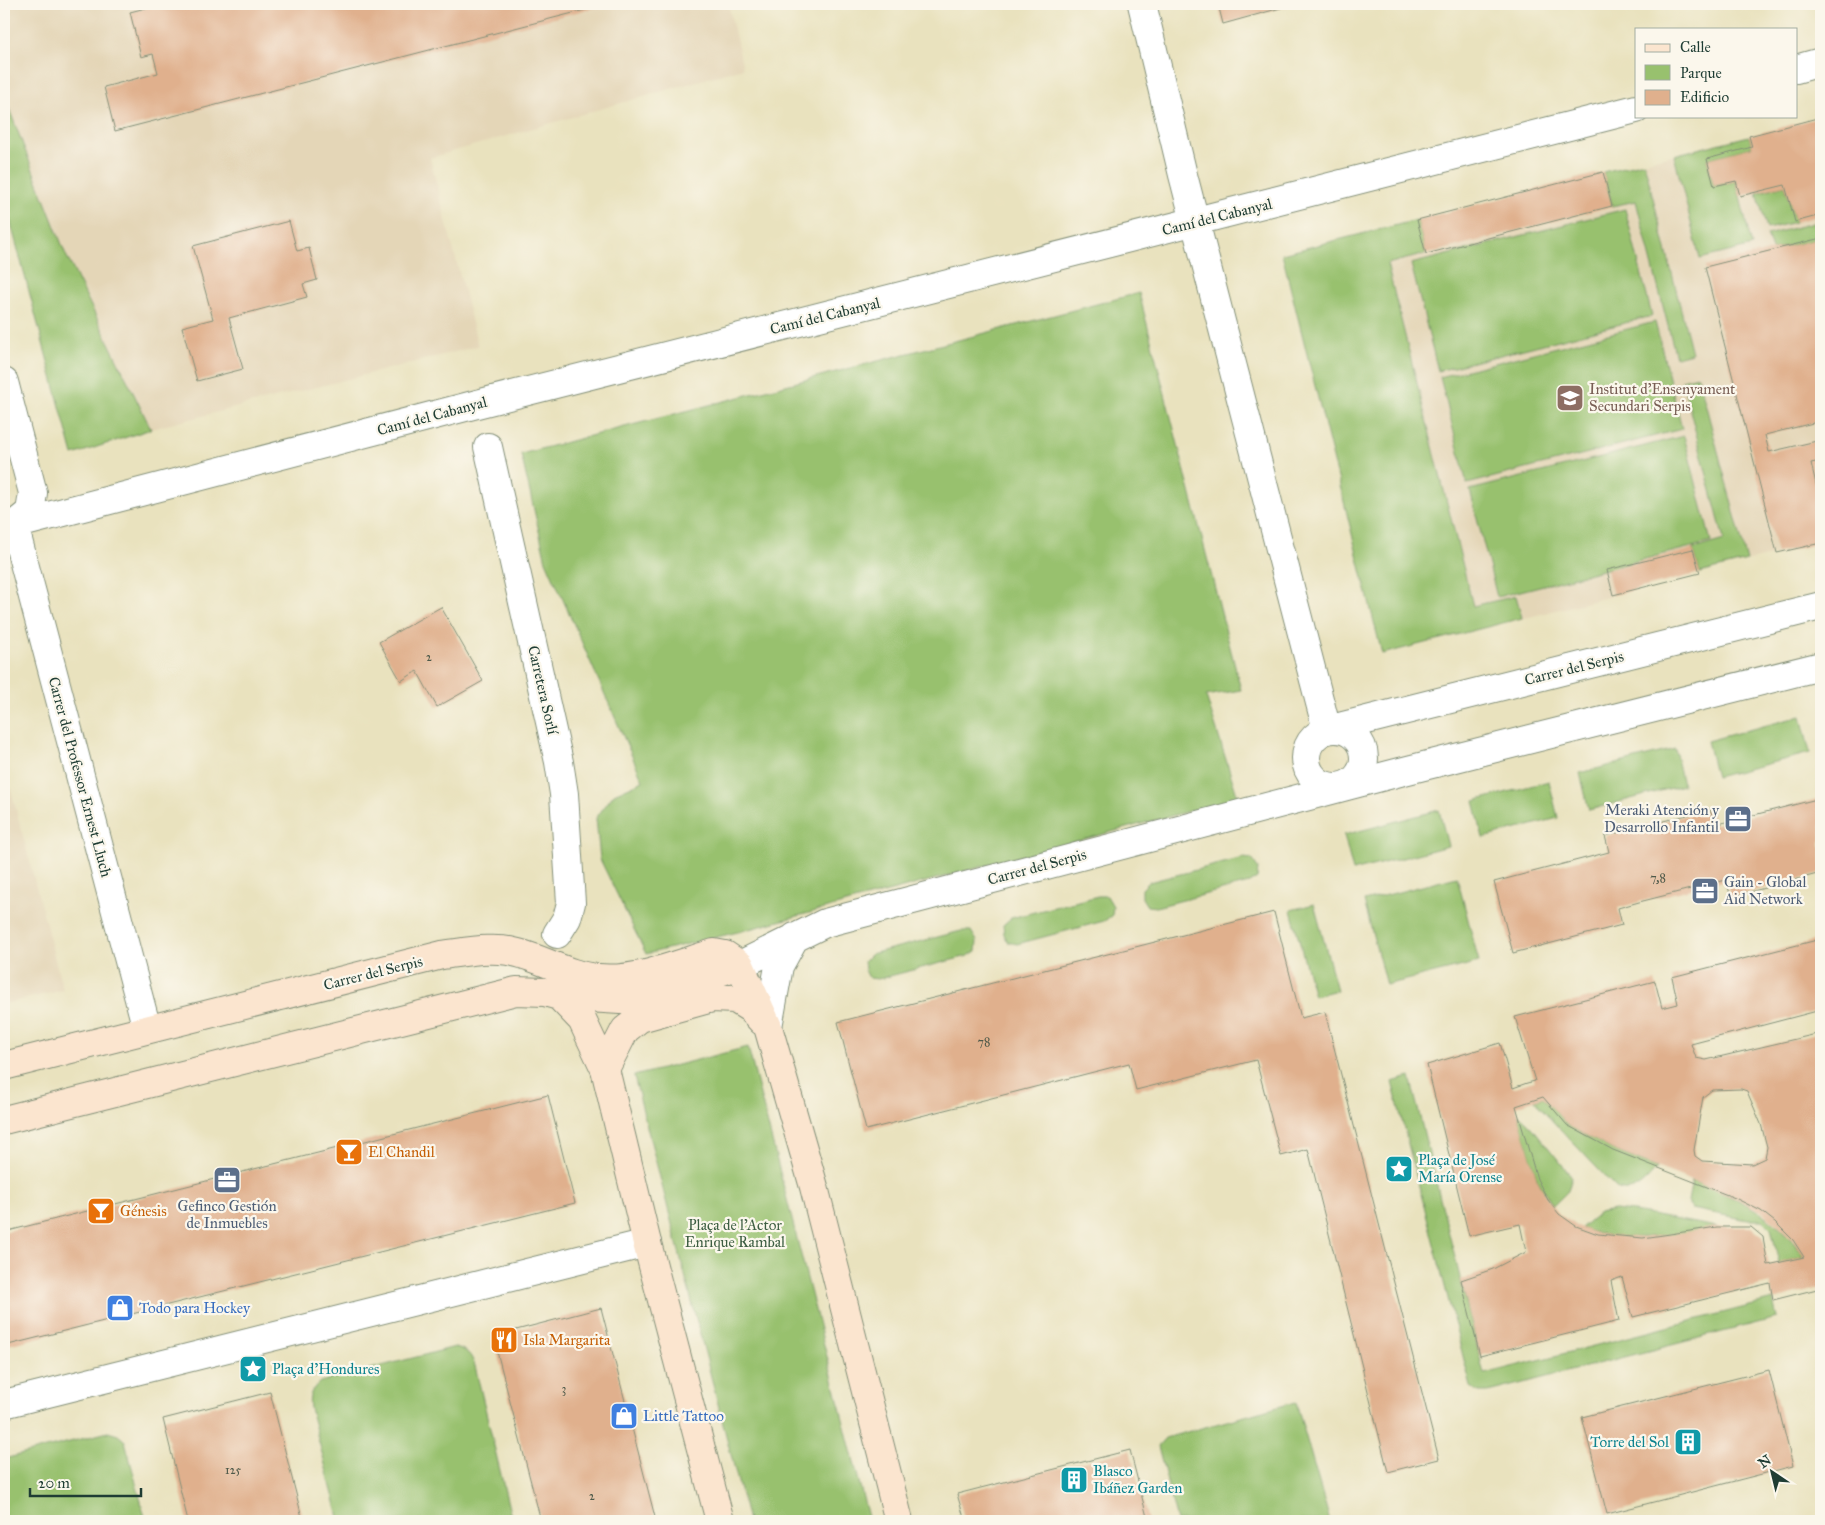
<svg xmlns="http://www.w3.org/2000/svg" width="1825" height="1525" viewBox="0 0 1825 1525" font-family="'IM FELL Great Primer',serif">
<style>
.built{fill:#e4d6b7}
.green{fill:#98c16e;stroke:#5c7f51}
.building{fill:#e0b08d;fill-rule:evenodd}
.lines{fill:none;stroke-linecap:round;stroke-linejoin:round}
.street-casing{stroke:#849079;stroke-width:30}
.secondary-casing{stroke:#849079;stroke-width:30}
.street{stroke:#fff;stroke-width:28}
.secondary{stroke:#fbe5cf;stroke-width:28}
.labels{text-anchor:middle;dominant-baseline:central;stroke-width:4.5;stroke-linejoin:round;paint-order:stroke}
.number-label{font-size:12px;fill:#4f5a4a}
.street-label{font-size:15px;fill:#1f3d34;stroke:#fbf7ec}
.education-label{font-size:15px;fill:#785e54;stroke:#fbf7ec;text-anchor:start}
.service-label{font-size:15px;fill:#4e5e75;stroke:#fbf7ec;text-anchor:end}
.food-label{font-size:15px;fill:#c56008;stroke:#fbf7ec;text-anchor:start}
.culture-label{font-size:15px;fill:#0d838f;stroke:#fbf7ec;text-anchor:start}
.park-label{font-size:15px;fill:#3d5e42;stroke:#fbf7ec}
.shop-label{font-size:15px;fill:#366cbe;stroke:#fbf7ec;text-anchor:start}
</style>
<rect width="100%" height="100%" fill="#fbf7ec"/>
<filter id="ink" filterUnits="userSpaceOnUse"><feTurbulence type="fractalNoise" baseFrequency=".02" numOctaves="2"/><feDisplacementMap in="SourceGraphic" scale="10" xChannelSelector="R" yChannelSelector="G"/><feConvolveMatrix kernelMatrix="1 2 1 2 8 2 1 2 1" color-interpolation-filters="sRGB"/></filter>
<filter id="wash" filterUnits="userSpaceOnUse"><feTurbulence type="fractalNoise" baseFrequency=".0096" numOctaves="4" result="noise"/><feDisplacementMap in="SourceGraphic" scale="20" xChannelSelector="R" yChannelSelector="G"/><feGaussianBlur stdDeviation="1.12" result="paint"/><feColorMatrix in="noise" values="0 0 0 0 0 0 0 0 0 0 0 0 0 0 0 0 0 1.4 0 .05"/><feComposite in="paint" operator="in"/></filter>
<g filter="url(#wash)">
<rect width="100%" height="100%" fill="#e9e2be"/>
<path class="built" d="M4 4H728L743 68 430 158 478 346 151 429 66 255 4 96Z
M1821 117V543L1382 654 1282 254Z
M4 763 63 990 4 1004Z"/>
<path class="green" d="M4 96 66 255 151 429 73 455 4 198Z
M1749 136 1752 147 1707 159 1714 186 1736 181 1752 246 1700 259 1674 155Z
M1644 162 1692 353 1676 357 1636 201 1612 206 1603 172Z
M1785 185 1795 222 1767 229 1757 193Z
M1625 209 1652 316 1438 371 1411 264Z
M1417 220 1426 254 1387 264 1473 606 1516 596 1522 618 1382 654 1282 254Z
M1821 221V238L1772 250 1767 235Z
M1139 293 1241 690 1206 696 1238 798 738 932 646 954 600 859 596 818 614 794 643 781 546 561 521 454Z
M1655 322 1682 429 1467 484 1440 377Z
M1698 376 1747 561 1700 573 1693 549 1724 540 1682 380Z
M1684 436 1711 542 1497 597 1470 490Z
M1801 716 1810 753 1716 777 1707 741Z
M1675 749 1683 785 1589 810 1580 773Z
M1549 781 1558 818 1483 838 1474 801Z
M1439 810 1448 846 1353 871 1344 835Z
M1243 858 1252 859 1258 868 1257 878 1249 883 1156 907 1147 906 1142 898V889L1149 882Z
M1457 877 1479 962 1386 985 1364 901Z
M1098 896H1107L1113 906 1112 916 1104 921 1017 944 1008 942 1004 934 1003 925 1011 918Z
M1314 904 1337 990 1314 996 1291 910Z
M961 931H971L977 941 976 951 968 956 878 979 869 978 865 970 864 961 871 954Z
M748 1047 869 1521H748L634 1076Z
M1410 1077 1484 1374 1773 1300 1777 1318 1488 1392H1479L1471 1387 1392 1082Z
M1543 1097 1567 1125 1613 1150 1657 1168C1646 1181 1634 1196 1616 1188L1544 1112 1535 1100Z
M1518 1114 1531 1126 1572 1177 1568 1191 1553 1206 1537 1179Z
M1692 1181C1740 1200 1774 1212 1804 1257L1779 1263 1771 1228 1763 1220H1748L1692 1209 1688 1201Z
M1614 1210 1634 1212 1717 1227C1671 1235 1625 1245 1581 1228L1599 1213Z
M455 1347C467 1350 471 1354 475 1366L512 1521H340L310 1408C308 1396 311 1390 320 1382Z
M1296 1402 1330 1521H1177L1158 1446 1165 1438Z
M108 1432 118 1435 125 1441 146 1521H4V1459Z"/>
<g id="blocks">
<path class="building" d="M161 4H608L115 131 104 87 158 73 153 54 141 57 130 12Z
M1218 4H1295L1223 24Z
M1821 117V215L1795 222 1785 185 1740 196 1736 181 1714 186 1707 159 1752 147 1749 136Z
M1603 172 1612 206 1426 254 1417 220Z
M289 221 297 251 309 248 317 280 303 284 307 297 229 318 243 369 197 381 182 327 213 319 193 246Z
M1821 238V421L1765 435 1769 452 1821 440V461L1811 463 1821 505V543L1777 553 1705 267Z
M1693 549 1700 573 1613 595 1607 570Z
M441 607 483 681 437 707 417 671 401 681 379 642Z
M1821 798V873L1731 897 1726 880 1639 902 1618 908 1622 925 1513 953 1494 882 1609 852 1605 836 1710 809 1714 825Z
M1274 912 1301 1018 1325 1012 1439 1459 1388 1472 1308 1149 1281 1156 1256 1060 1136 1090 1129 1063 866 1130 838 1022Z
M1821 939V1010L1691 1044 1696 1058 1706 1060 1821 1033V1288L1773 1300 1770 1283 1633 1317 1622 1277 1611 1281 1619 1321 1480 1356 1461 1280 1493 1269 1526 1252 1520 1224 1469 1236 1427 1065 1500 1043 1513 1088 1527 1083 1535 1081 1515 1017 1655 981 1662 1008 1678 1004 1672 977ZM1741 1089 1747 1091 1749 1096 1761 1124 1767 1147 1765 1158 1752 1164 1702 1161 1695 1156 1694 1150 1703 1097 1712 1090ZM1543 1097 1567 1125 1613 1150 1735 1198 1761 1211 1775 1222 1793 1240 1804 1257 1768 1265 1763 1237 1751 1227H1717L1643 1238 1598 1234 1576 1226 1559 1214 1548 1200 1537 1179 1516 1106Z
M548 1095 575 1203 4 1346V1232Z
M601 1308 656 1521H541L493 1336Z
M1769 1370 1793 1466 1607 1514 1582 1417Z
M270 1392 303 1521H188L163 1419Z
M1130 1450 1148 1521H965L957 1494Z"/>
</g>
</g>
<g filter="url(#ink)">
<use href="#blocks" fill-opacity="0" stroke="#849079" stroke-width="1"/>
<g class="lines">
<defs>
<path id="street" d="M1142 4 1183 175 1327 730 1821 606
M1796 69 1821 62
M4 382 33 493 30 512 14 525
M488 447 559 762 564 794 571 903 567 918 557 934
M14 525 477 404 1636 109
M14 525 147 1029
M1306 758a29 29 0 1 1 58 0a29 29 0 1 1-58 0Z
M740 965 825 923 1400 772 1821 666
M768 1027 779 966 795 937
M4 1404 647 1243"/>
<path id="secondary" d="M559 996 582 1020 605 1069 647 1243 720 1521
M4 1066 442 955C467 952 493 946 518 953 545 960 570 976 598 978 636 982 678 964 714 953L725 955 740 965 768 1027 814 1187 899 1521
M605 1069 625 1030 640 1018 712 998 735 999 751 1009 762 1021
M4 1120 516 991 545 992 559 996 620 1000 672 988 740 965"/>
</defs>
<use href="#street" class="street-casing"/>
<use href="#secondary" class="secondary-casing"/>
<use href="#street" class="street"/>
<use href="#secondary" class="secondary"/>
</g>
</g>
<defs>
<symbol id="school-square" viewBox="-11 -11 22 22"><rect x="-9" y="-9" width="18" height="18" rx="4" fill="#8d6e63" stroke="#fbf7ec"/><path d="M0-5L7-2L0 1L-7-2ZM-4 1L0 2.5L4 1V4Q0 6-4 4Z" fill="#fff"/></symbol>
<symbol id="office-square" viewBox="-11 -11 22 22"><rect x="-9" y="-9" width="18" height="18" rx="4" fill="#5c6f8a" stroke="#fbf7ec"/><path d="M-6-3h4V-5.5h4V-3h4V5H-6ZM-1-4.5V-3h2v-1.5ZM-6 0V1H6V0Z" fill="#fff"/></symbol>
<symbol id="bar-square" viewBox="-11 -11 22 22"><rect x="-9" y="-9" width="18" height="18" rx="4" fill="#e8710a" stroke="#fbf7ec"/><path d="M-6-5H6L.8 .8V4.5H3.5V6h-7V4.5H-.8V.8Z" fill="#fff"/></symbol>
<symbol id="sight-square" viewBox="-11 -11 22 22"><rect x="-9" y="-9" width="18" height="18" rx="4" fill="#0f9aa8" stroke="#fbf7ec"/><path d="M0-6L1.8-2.2L6-1.7L2.9 1.2L3.7 5.4L0 3.3L-3.7 5.4L-2.9 1.2L-6-1.7L-1.8-2.2Z" fill="#fff"/></symbol>
<symbol id="shop-square" viewBox="-11 -11 22 22"><rect x="-9" y="-9" width="18" height="18" rx="4" fill="#3f7fe0" stroke="#fbf7ec"/><path d="M-5-2.5h2.3a2.7 3.5 0 0 1 5.4 0H5L5.5 6h-11ZM-1.5-2.5h3a1.5 2.3 0 0 0-3 0Z" fill="#fff"/></symbol>
<symbol id="restaurant-square" viewBox="-11 -11 22 22"><rect x="-9" y="-9" width="18" height="18" rx="4" fill="#e8710a" stroke="#fbf7ec"/><path d="M-5-6h1v4h1v-4h1v4h1v-4h1v5L-1.5 .5V6h-2V.5L-5-1ZM5-6V6H3V1.5H1.5Q1.5-4 5-6Z" fill="#fff"/></symbol>
<symbol id="building-square" viewBox="-11 -11 22 22"><rect x="-9" y="-9" width="18" height="18" rx="4" fill="#0f9aa8" stroke="#fbf7ec"/><path d="M-4-6H4V6H1V3H-1V6H-4ZM-2.5-4.3h1.7v1.8h-1.7ZM.8-4.3h1.7v1.8H.8ZM-2.5-1h1.7V.8h-1.7ZM.8-1h1.7V.8H.8Z" fill="#fff"/></symbol>
</defs>
<g fill-rule="evenodd">
<use href="#school-square" x="1554" y="382" width="32" height="32"/>
<use href="#office-square" x="1722" y="803" width="32" height="32"/>
<use href="#office-square" x="1689" y="875" width="32" height="32"/>
<use href="#bar-square" x="333" y="1136" width="32" height="32"/>
<use href="#sight-square" x="1383" y="1153" width="32" height="32"/>
<use href="#office-square" x="211" y="1164" width="32" height="32"/>
<use href="#bar-square" x="85" y="1195" width="32" height="32"/>
<use href="#shop-square" x="104" y="1292" width="32" height="32"/>
<use href="#restaurant-square" x="488" y="1324" width="32" height="32"/>
<use href="#sight-square" x="237" y="1353" width="32" height="32"/>
<use href="#shop-square" x="608" y="1400" width="32" height="32"/>
<use href="#building-square" x="1672" y="1426" width="32" height="32"/>
<use href="#building-square" x="1058" y="1464" width="32" height="32"/>
</g>
<g class="labels">
<g class="number-label">
<text x="429" y="657">2</text>
<text x="1658" y="878">7,8</text>
<text x="984" y="1042">78</text>
<text x="564" y="1389">3</text>
<text x="233" y="1470">125</text>
<text x="592" y="1496">2</text>
</g>
<g class="street-label">
<text transform="translate(1217 217) rotate(-14)">Camí del Cabanyal</text>
<text transform="translate(825 316) rotate(-14)">Camí del Cabanyal</text>
<text transform="translate(432 416) rotate(-15)">Camí del Cabanyal</text>
<text transform="translate(1574 668) rotate(-14)">Carrer del Serpis</text>
<text transform="translate(543 690) rotate(77)">Carretera Sorlí</text>
<text transform="translate(80 777) rotate(75)">Carrer del Professor Ernest Lluch</text>
<text transform="translate(1037 867) rotate(-15)">Carrer del Serpis</text>
<text transform="translate(373 973) rotate(-14)">Carrer del Serpis</text>
</g>
<g class="education-label">
<text x="1589" y="389">Institut d'Ensenyament<tspan x="1589" dy="17">Secundari Serpis</tspan></text>
</g>
<g class="service-label">
<text x="1719" y="810">Meraki Atención y<tspan x="1719" dy="17">Desarrollo Infantil</tspan></text>
<text x="1724" y="882" text-anchor="start">Gain - Global<tspan x="1724" dy="17">Aid Network</tspan></text>
<text x="227" y="1206" text-anchor="middle">Gefinco Gestión<tspan x="227" dy="17">de Inmuebles</tspan></text>
</g>
<g class="food-label">
<text x="368" y="1152">El Chandil</text>
<text x="120" y="1211">Génesis</text>
<text x="523" y="1340">Isla Margarita</text>
</g>
<g class="culture-label">
<text x="1418" y="1160">Plaça de José<tspan x="1418" dy="17">María Orense</tspan></text>
<text x="272" y="1369">Plaça d'Hondures</text>
<text x="1669" y="1442" text-anchor="end">Torre del Sol</text>
<text x="1093" y="1471">Blasco<tspan x="1093" dy="17">Ibáñez Garden</tspan></text>
</g>
<g class="park-label">
<text x="735" y="1225">Plaça de l'Actor<tspan x="735" dy="17">Enrique Rambal</tspan></text>
</g>
<g class="shop-label">
<text x="139" y="1308">Todo para Hockey</text>
<text x="643" y="1416">Little Tattoo</text>
</g>
</g>
<rect width="1825" height="1525" fill="none" stroke="#fbf7ec" stroke-width="20"/>
<rect x="1635" y="28" width="162" height="90" fill="#fbf7ec" stroke="#a3ada2"/>
<rect x="1645" y="44" width="25" height="8" fill="#fbe5cf" stroke="#a3ada2"/>
<text x="1680" y="52" font-size="15" fill="#1f3d34">Calle</text>
<rect x="1645" y="65" width="25" height="15" fill="#98c16e" stroke="#a3ada2"/>
<text x="1680" y="78" font-size="15" fill="#1f3d34">Parque</text>
<rect x="1645" y="90" width="25" height="15" fill="#e0b08d" stroke="#a3ada2"/>
<text x="1680" y="102" font-size="15" fill="#1f3d34">Edificio</text>
<g transform="translate(1772 1472) rotate(325)" stroke="#fbf7ec" stroke-width="4" paint-order="stroke">
<path d="M0-4L9 19L0 12L-9 19Z" fill="#1f3d34"/>
<text y="-8" font-size="14" font-weight="bold" text-anchor="middle" fill="#1f3d34">N</text>
</g>
<path d="M30 1488v8h111v-8" fill="none" stroke="#1f3d34" stroke-width="2.5"/>
<text x="38" y="1488" font-size="15" fill="#1f3d34" stroke="#fbf7ec" stroke-width="4" paint-order="stroke">20 m</text>
</svg>
